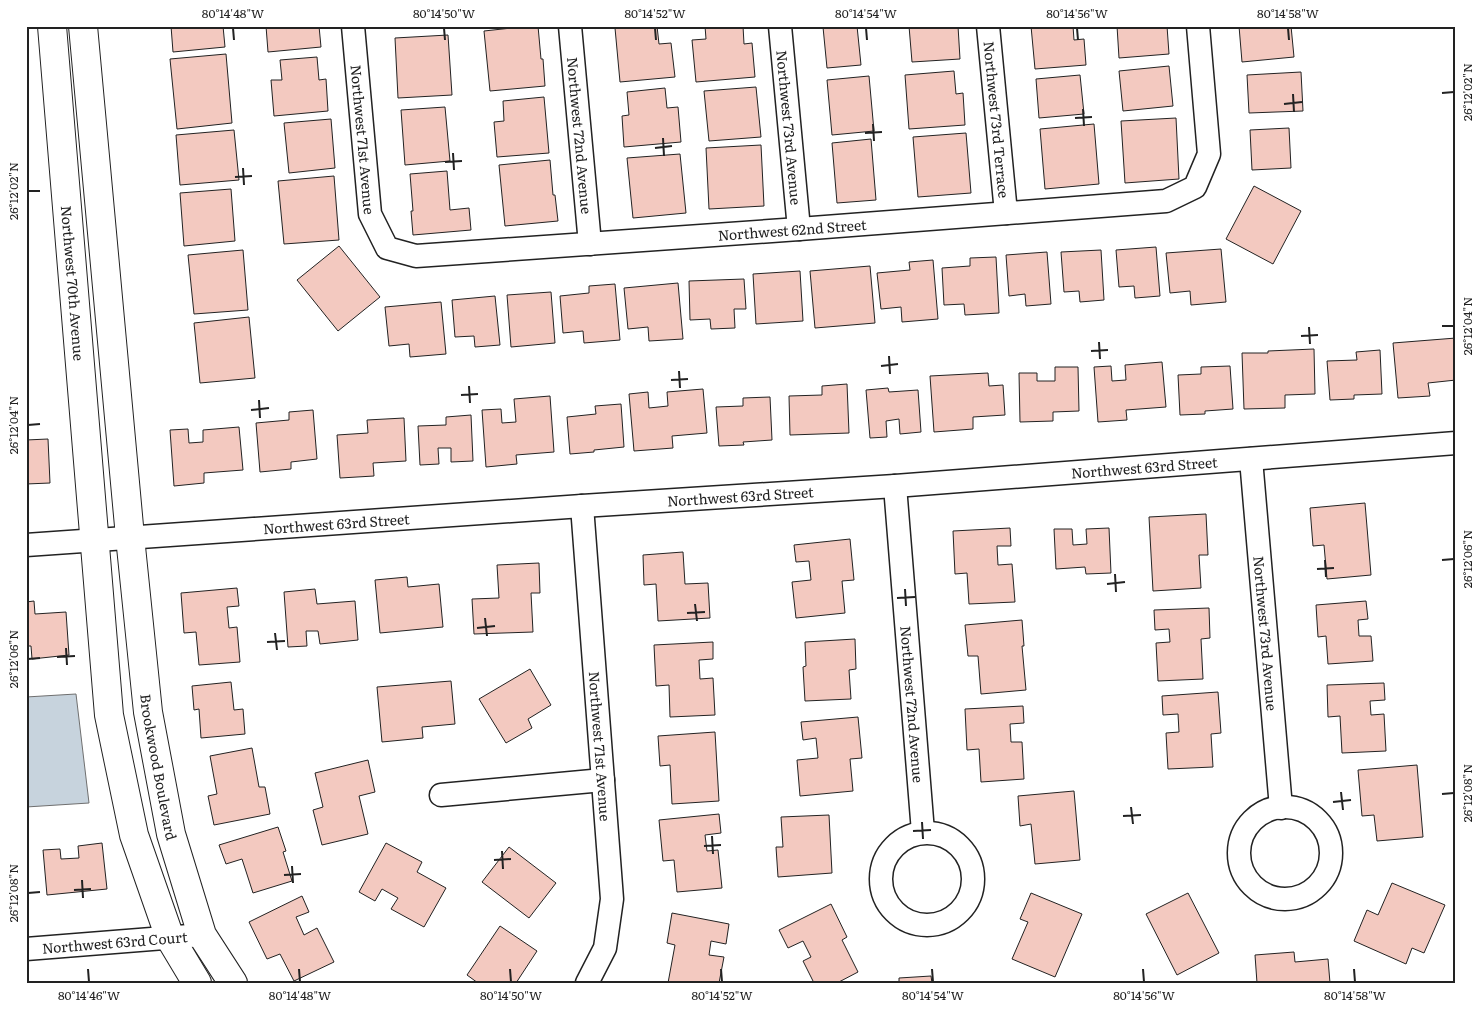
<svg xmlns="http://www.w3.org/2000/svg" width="1482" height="1009" viewBox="0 0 1482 1009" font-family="Literata,serif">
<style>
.water{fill:#c7d3dd;stroke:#6f6f6f}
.building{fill:#f3c9c0;stroke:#222}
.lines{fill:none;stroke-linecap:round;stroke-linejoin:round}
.minor-casing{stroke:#222;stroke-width:25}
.tertiary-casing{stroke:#222;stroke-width:30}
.minor{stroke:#fff;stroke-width:22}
.tertiary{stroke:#fff;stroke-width:28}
.ticks{fill:none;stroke:#222;stroke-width:2}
.labels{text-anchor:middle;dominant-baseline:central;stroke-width:4;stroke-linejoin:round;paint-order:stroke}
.street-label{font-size:14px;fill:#222;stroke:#fff}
.neatline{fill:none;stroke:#222;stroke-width:2}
.ticks-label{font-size:12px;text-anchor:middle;fill:#222}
</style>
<rect width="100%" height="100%" fill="#fff"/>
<path class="water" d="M76 694 89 803 26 807V697Z"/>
<path class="building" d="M171 26H223L225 47 173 52Z
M266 26H319L321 47 268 52Z
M530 26H538L541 59H543L545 86 490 91 484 31Z
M636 26H657L659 44 671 43 675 77 620 82 615 28Z
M705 26H743L744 44 752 43 755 77 696 82 692 40 706 39Z
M831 26H857L861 65 827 68 823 27Z
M909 26H958L960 59 912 62Z
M1031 26H1073L1074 40 1084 39 1086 65 1035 69Z
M1117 26H1167L1169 54 1119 58Z
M1239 26H1291L1294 57 1242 62Z
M448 35 452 95 398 98 395 38Z
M226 54 232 123 177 129 170 59Z
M317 57 319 80 326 79 328 111 274 116 271 80H282L280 60Z
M1169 66 1173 106 1123 111 1119 71Z
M954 71 956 94 963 93 965 125 909 129 905 75Z
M1301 72 1303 111 1249 113 1247 75Z
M1080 75 1084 114 1039 118 1036 79Z
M869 76 874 131 832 135 827 80Z
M756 87 761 137 709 141 704 91Z
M665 88 667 108 678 107 681 142 624 147 622 116 629 115 627 92Z
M544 97 549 153 497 157 494 122 504 121 503 101Z
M445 107 450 161 405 165 401 110Z
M1176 118 1179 179 1125 183 1121 121Z
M331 119 335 168 289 173 284 123Z
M1094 124 1099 184 1045 189 1040 129Z
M1289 128 1291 168 1252 170 1250 130Z
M234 130 239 180 180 185 176 135Z
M966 133 971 193 918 197 913 137Z
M871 139 876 200 837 203 832 143Z
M761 145 764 206 709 209 706 148Z
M680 154 686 213 633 218 627 158Z
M550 160 553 195H555L558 221 505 226 499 165Z
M447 171 450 210 469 208 471 230 413 235 411 211H413L410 174Z
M334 176 339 240 284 244 278 181Z
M1254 186 1301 211 1273 264 1226 239Z
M231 189 235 241 184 246 180 193Z
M339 246 380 297 338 331 297 280Z
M1156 247 1160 296 1135 298 1134 286 1119 287 1116 250Z
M1221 249 1226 302 1191 305 1190 291 1170 293 1166 253Z
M243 250 248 310 194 314 188 255Z
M1101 250 1104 300 1080 302 1079 291 1064 292 1061 252Z
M1047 252 1051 304 1026 306 1025 294 1009 296 1006 255Z
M996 257 999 313 965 315 964 304 944 305 942 268 970 266V258Z
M933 260 938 319 902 322 901 307 881 309 877 273 910 270 909 262Z
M870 266 875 323 815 328 810 271Z
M800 271 803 321 756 324 753 274Z
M744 279 746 309H734L735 328 711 329 710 319 690 320 689 281Z
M678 283 683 339 649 341 648 327 628 329 624 288Z
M615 284 620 340 584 343 583 331 563 333 560 296 589 293V286Z
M551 292 555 343 511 347 507 295Z
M495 296 500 345 475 347 474 336 455 337 452 300Z
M441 302 446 354 410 357 409 344 389 346 385 307Z
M249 317 255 378 200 383 194 323Z
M1456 338V380L1428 383 1430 396 1398 398 1393 343Z
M1314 349 1315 394 1285 395V408L1244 409 1242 353H1268V351Z
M1380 350 1382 394 1354 395V399L1330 400 1327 361 1357 360 1356 352Z
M1162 362 1166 407 1126 410 1127 420 1098 422 1094 367 1111 366 1112 381 1126 380 1125 365Z
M1230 366 1233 409 1205 411V414L1180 415 1178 375 1201 374V367Z
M1055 367H1078L1079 411 1053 412V421L1020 422 1019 373H1037V381H1055Z
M988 373 989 386 1003 385 1005 415 973 417V429L934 432 930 376Z
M847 384 849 433 790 435 789 396 822 395V386Z
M888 388 889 392 918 390 921 432 900 434 899 419 886 421 887 437 870 438 866 390Z
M703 389 707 433 672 436 673 448 634 451 629 394 648 392 649 408 668 406 667 392Z
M550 396 554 452 516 455 517 464 486 467 482 410 501 409 502 423 516 422 514 399Z
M770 397 772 440 743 442 744 445 719 446 716 407 743 406V398Z
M621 404 624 447 594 450V452L570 454 567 417 596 414 595 406Z
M313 410 317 459 291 462V469L260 472 256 423 289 420V412Z
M471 415 473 461 451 462V448H438L439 464 420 465 418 426 446 425V417Z
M404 418 406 461 373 463 374 476 340 478 337 435 368 433 367 420Z
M239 427 243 470 204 473V483L174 486 170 430 188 429 189 443 203 442V430Z
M48 439 50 483 26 484V440Z
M1365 503 1371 575 1327 579 1324 545 1313 546 1310 508Z
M1206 514 1208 555H1199L1201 588 1153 591 1149 517Z
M1010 528 1011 546H997L998 565 1012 564 1015 602 969 604 967 573 955 574 953 531Z
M1109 528 1111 573 1086 574 1085 567 1056 569 1054 529H1072L1073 545 1087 544 1086 529Z
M850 539 854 580 842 581 845 613 796 618 792 582 811 580 809 561 796 562 794 545Z
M683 552 685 584 708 583 710 618 658 621 656 584 644 585 643 555Z
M539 563 540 593H531L533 632 474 634 472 599 499 598 497 565Z
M407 577 408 587 439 584 443 627 380 633 375 580Z
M237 588 239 606 227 607 229 628 237 627 240 662 199 665 196 632 184 633 181 593Z
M315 589 317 604 355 601 358 640 320 644 318 631H306L307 646 288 647 284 592Z
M34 601 35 614 66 612 69 655 32 659 31 646H26V602Z
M1366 601 1368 619 1358 620 1359 636H1371L1373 661 1328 664 1326 636 1318 637 1316 605Z
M1209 608 1210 638 1201 639 1203 679 1158 681 1156 643 1170 642 1169 629 1155 630 1154 610Z
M1022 620 1024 646H1022L1026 690 981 694 978 656H968L965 625Z
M855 639 856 669 849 670 851 699 805 701 803 667 806 666 805 642Z
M713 642V659L699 660 700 679 713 678 715 715 670 717 669 685 656 686 654 645Z
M530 669 551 705 528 719 532 728 506 743 479 699Z
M451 681 455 724 422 727 423 738 382 742 377 687Z
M231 682 234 710 243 709 245 734 201 738 199 709 194 710 192 686Z
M1384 683 1385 700 1370 701 1371 715 1384 714 1386 751 1342 753 1340 716 1328 717 1327 685Z
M1218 692 1221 733 1211 734 1213 767 1168 769 1166 733 1179 732 1178 714 1163 715 1162 696Z
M1023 706 1024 723 1010 724 1011 742H1022L1024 779 981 782 979 749 967 750 965 709Z
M858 717 862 758 850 759 853 791 800 796 797 760 818 758 816 738 803 740 801 722Z
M715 732 719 801 672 804 670 765 660 766 658 736Z
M252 748 259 787H265L270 814 214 825 208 796 217 794 210 756Z
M368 760 375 792 359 796 368 834 322 845 313 810 323 807 315 773Z
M1417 765 1423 837 1377 841 1374 815 1362 816 1358 770Z
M1074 791 1080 860 1035 864 1031 824 1020 826 1018 796Z
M719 814 721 833 705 835 707 851 718 850 722 888 677 892 674 860 663 861 659 820Z
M829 815 832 873 778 877 776 847H783L781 817Z
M278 827 286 851 283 852 292 881 253 893 242 859 226 864 219 845Z
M102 843 107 889 47 895 43 850 60 849 61 859 79 858 78 846Z
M386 843 422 862 417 872 446 888 424 927 391 909 398 898 382 889 375 901 359 892Z
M509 847 556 883 529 918 482 882Z
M1392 883 1445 905 1424 953 1412 948 1406 964 1354 941 1367 910 1378 915Z
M1031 893 1082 914 1055 977 1012 959 1028 922 1020 919Z
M1188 893 1219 953 1177 975 1146 914Z
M302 896 309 912 296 917 304 935 317 928 334 962 294 981 280 954 267 959 249 922Z
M831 904 847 937 842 940 858 972 837 983H814L803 961 811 957 803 941 788 948 779 930Z
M672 913 729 924 726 944 711 941 709 955 724 957 719 983H668L675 945 667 943Z
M500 926 537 951 516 983H478L467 975Z
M1294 952 1295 962 1328 959 1330 983H1257L1255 955Z
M931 976 932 983H899V978Z"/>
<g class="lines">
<defs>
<g id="minor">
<path id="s1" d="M353 26 370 214 387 248 416 256 799 229 1166 201 1195 187 1209 154 1198 26"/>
<path id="s2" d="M570 26 590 244"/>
<path id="s3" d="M780 26 799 229"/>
<path id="s4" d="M988 26 1006 213"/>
<path id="s5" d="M1251 459 1281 808"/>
<path id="s6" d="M895 486 923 832"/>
<path id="s7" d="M582 506 612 899 605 948 587 983"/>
<path id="s8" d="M26 545 582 506 895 486 1456 443"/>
<path d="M441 795 603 780"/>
<circle cx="1285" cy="853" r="46"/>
<circle cx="927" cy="879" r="46"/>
<path id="s9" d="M26 949 202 935"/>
</g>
<g id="tertiary">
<path id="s10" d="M52 26 109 715 134 835 170 938 197 983"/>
<path id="s11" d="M83 26 130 537 148 712 171 834 202 935 233 983"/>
</g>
</defs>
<use href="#minor" class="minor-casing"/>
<use href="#tertiary" class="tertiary-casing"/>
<use href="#minor" class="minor"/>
<use href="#tertiary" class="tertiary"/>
</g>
<path class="ticks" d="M233 28 234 40M444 28 445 40M655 28 656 40M866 28 867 40M1077 28 1078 40M1288 28 1289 40M1442 93 1454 92M1293 94 1294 112M1284 104 1302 102M1083 109 1084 126M1075 118 1092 117M873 124 874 141M865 133 882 132M663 138 664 156M655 148 672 146M453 153 454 170M445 162 462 161M243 168 244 185M235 177 252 176M28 191H40M1442 326H1454M1309 327 1310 344M1301 336 1318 335M1099 342 1100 359M1091 351 1108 350M889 356 890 374M881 366 898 364M679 371 680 388M671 380 688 379M469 386 470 403M461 395 478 394M259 400 260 418M251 410 269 408M28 425 40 424M1325 560 1326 577M1442 560 1454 559M1317 569 1334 568M1115 574 1116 592M1107 584 1125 582M905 589 906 606M897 598 915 597M695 604 697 621M687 613 705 612M485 618 487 636M477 628 495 626M275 633 277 650M267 642 285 641M66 648 67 665M57 657 75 656M28 659 40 658M1341 792 1343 810M1442 794 1454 793M1333 802 1351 800M1131 807 1133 824M1123 816 1141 815M922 822 923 839M913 831 931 830M712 836 713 854M704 846 721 845M502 851 503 869M494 860 511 859M292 866 293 883M284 875 301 874M82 880 83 898M74 890 91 889M28 893 40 892M88 969 89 982M299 969 300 982M510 969 511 982M721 969 722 982M932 969 933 982M1143 969 1144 982M1354 969 1355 982"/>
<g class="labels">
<g class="street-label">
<text stroke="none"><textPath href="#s4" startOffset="94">Northwest 73rd Terrace</textPath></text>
<text stroke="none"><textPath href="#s3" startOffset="102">Northwest 73rd Avenue</textPath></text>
<text stroke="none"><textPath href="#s2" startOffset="110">Northwest 72nd Avenue</textPath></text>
<text stroke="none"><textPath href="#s1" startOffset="114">Northwest 71st Avenue</textPath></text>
<text stroke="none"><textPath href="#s1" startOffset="634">Northwest 62nd Street</textPath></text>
<text stroke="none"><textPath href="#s10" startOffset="258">Northwest 70th Avenue</textPath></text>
<text stroke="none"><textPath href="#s8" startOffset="1121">Northwest 63rd Street</textPath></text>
<text stroke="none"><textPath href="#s8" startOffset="716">Northwest 63rd Street</textPath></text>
<text stroke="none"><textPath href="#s8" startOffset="311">Northwest 63rd Street</textPath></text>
<text stroke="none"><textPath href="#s5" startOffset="175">Northwest 73rd Avenue</textPath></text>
<text stroke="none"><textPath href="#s6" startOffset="219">Northwest 72nd Avenue</textPath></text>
<text stroke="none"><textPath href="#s7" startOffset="241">Northwest 71st Avenue</textPath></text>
<text stroke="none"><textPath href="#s11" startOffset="745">Brookwood Boulevard</textPath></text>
<text stroke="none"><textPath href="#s9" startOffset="89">Northwest 63rd Court</textPath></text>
</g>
</g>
<rect width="1482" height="1009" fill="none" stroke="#ffffff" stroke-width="55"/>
<rect x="28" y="28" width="1426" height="954" class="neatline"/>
<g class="ticks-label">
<text x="233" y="18">80°14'48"W</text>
<text x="444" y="18">80°14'50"W</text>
<text x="655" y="18">80°14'52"W</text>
<text x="866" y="18">80°14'54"W</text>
<text x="1077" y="18">80°14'56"W</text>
<text x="1288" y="18">80°14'58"W</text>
<text transform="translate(1468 92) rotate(-90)" y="4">26°12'02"N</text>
<text transform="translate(14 191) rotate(-90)" y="4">26°12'02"N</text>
<text transform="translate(1468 326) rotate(-90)" y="4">26°12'04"N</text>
<text transform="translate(14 425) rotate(-90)" y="4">26°12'04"N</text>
<text transform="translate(1468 559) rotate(-90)" y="4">26°12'06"N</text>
<text transform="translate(14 659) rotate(-90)" y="4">26°12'06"N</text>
<text transform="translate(1468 793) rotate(-90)" y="4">26°12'08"N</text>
<text transform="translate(14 893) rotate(-90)" y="4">26°12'08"N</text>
<text x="89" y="1000">80°14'46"W</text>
<text x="300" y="1000">80°14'48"W</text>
<text x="511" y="1000">80°14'50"W</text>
<text x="722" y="1000">80°14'52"W</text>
<text x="933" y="1000">80°14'54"W</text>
<text x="1144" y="1000">80°14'56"W</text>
<text x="1355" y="1000">80°14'58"W</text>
</g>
</svg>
